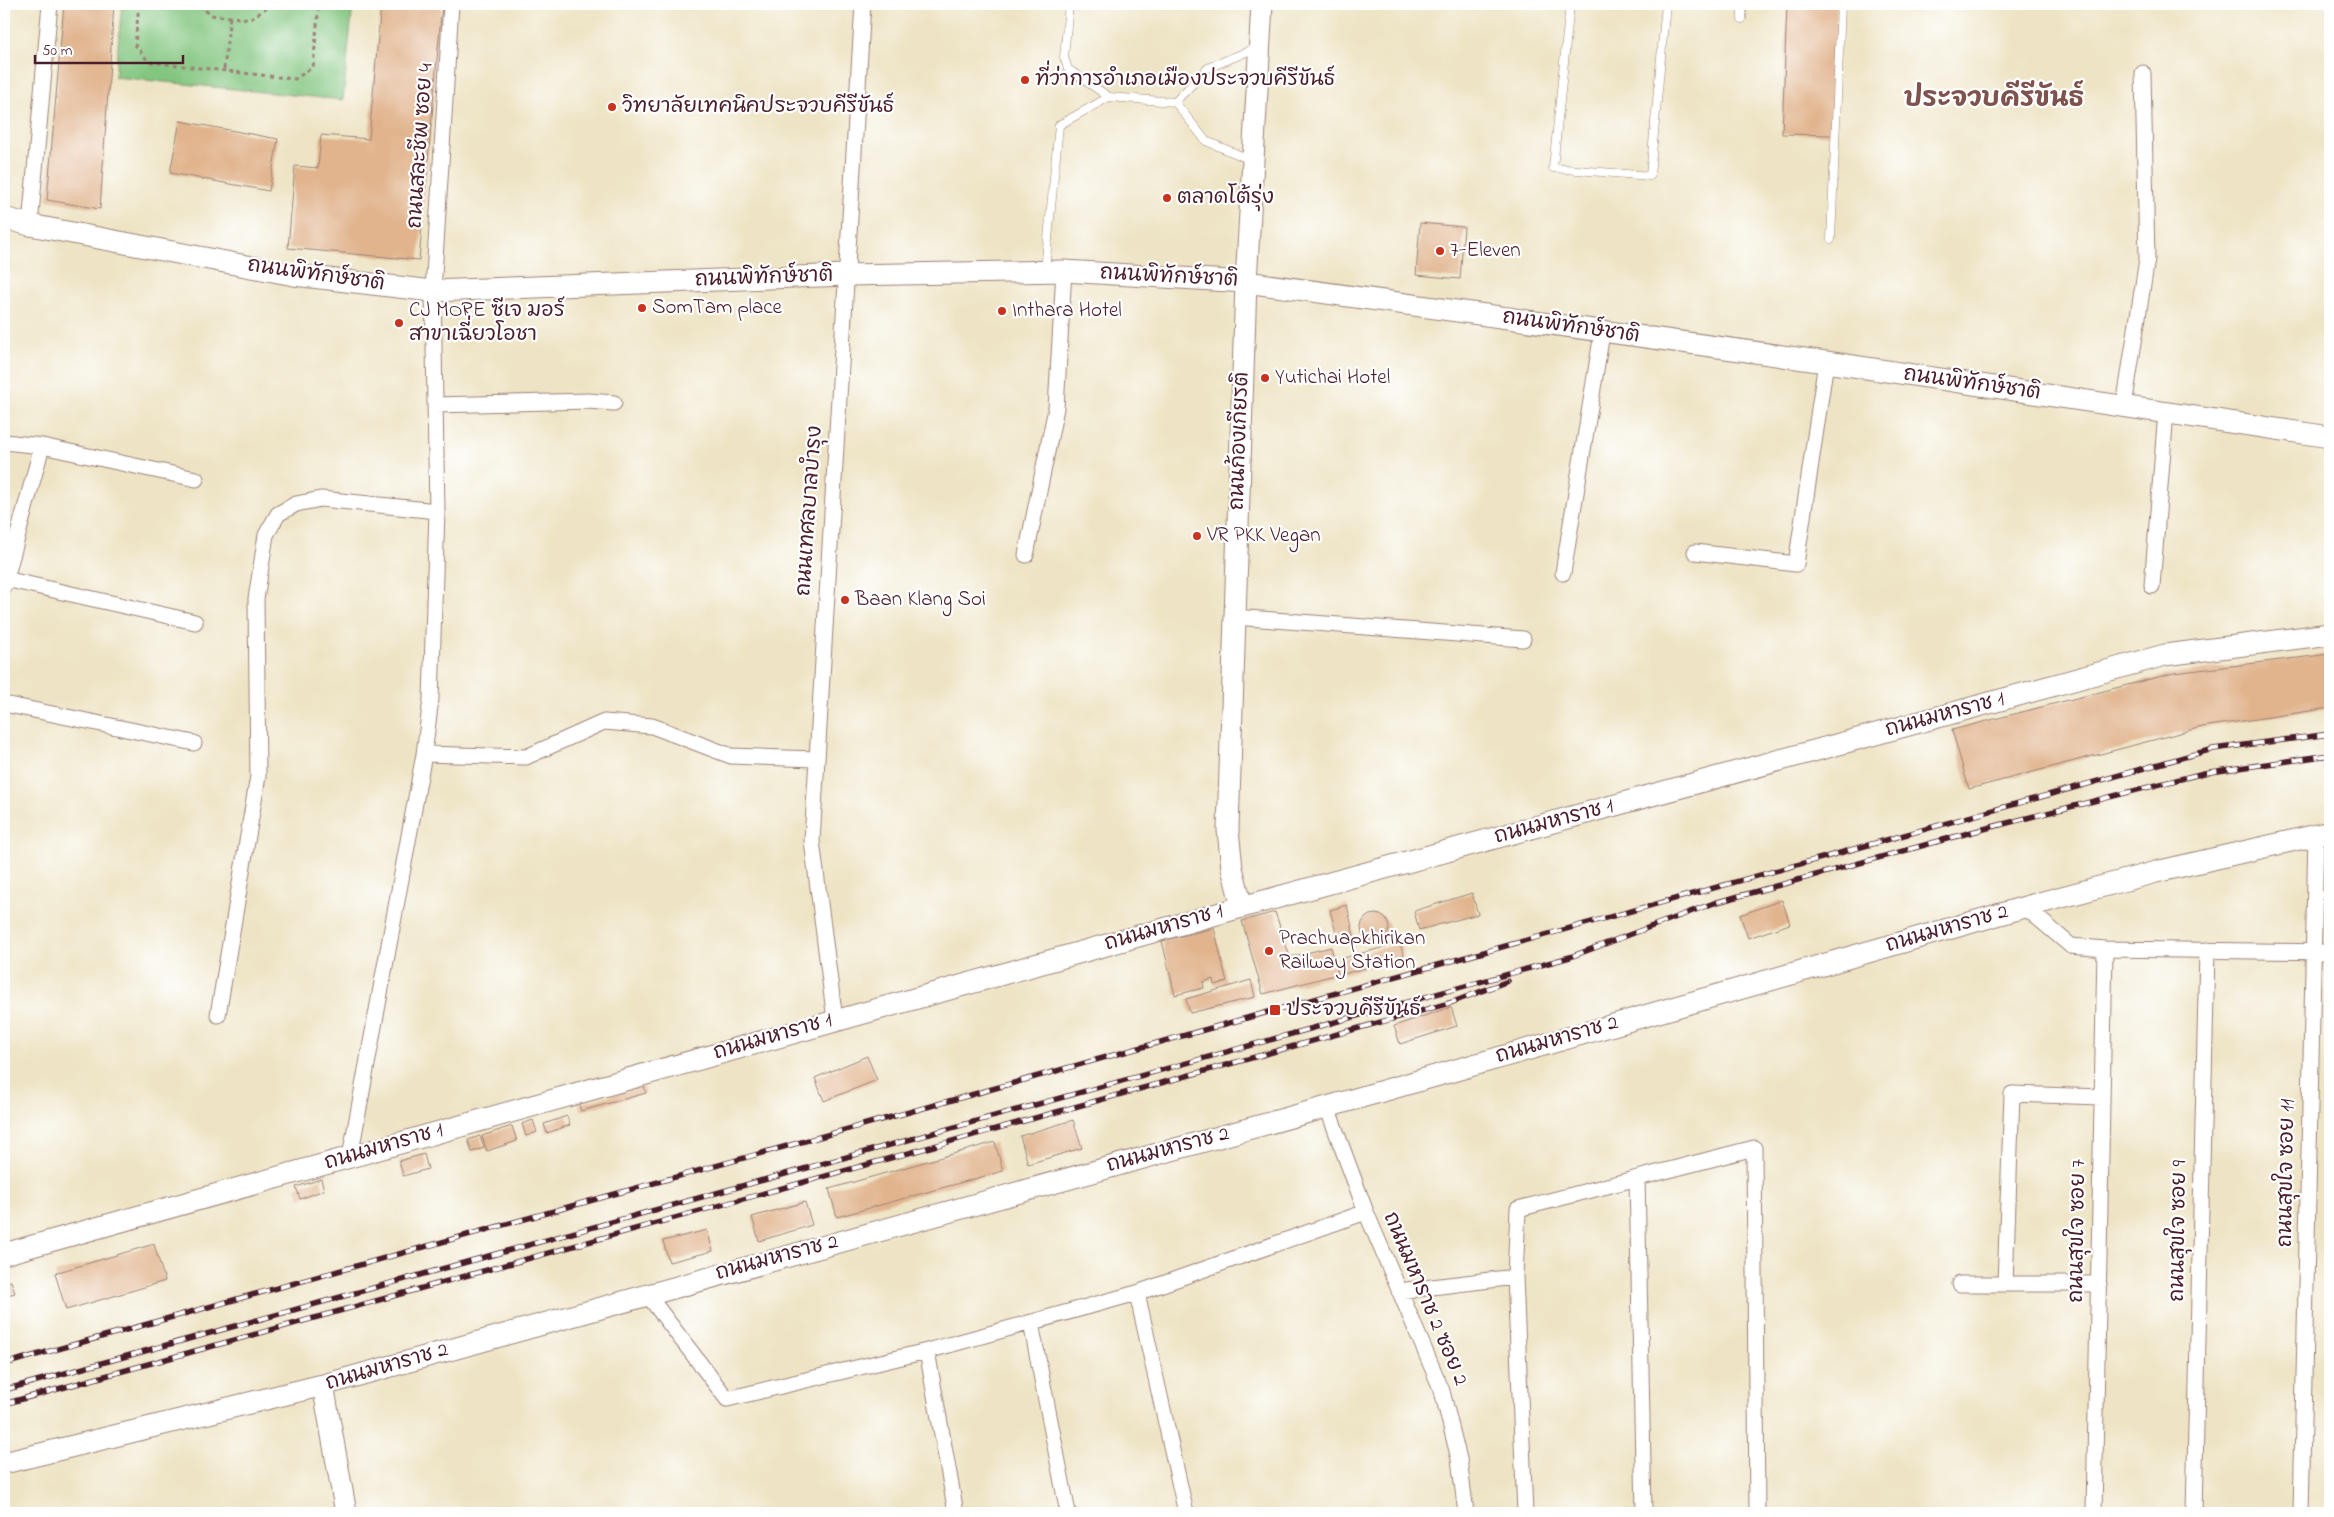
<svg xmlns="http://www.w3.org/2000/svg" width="2334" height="1517" viewBox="0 0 2334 1517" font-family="'Indie Flower','Playpen Sans Thai',sans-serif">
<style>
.green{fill:#83c680;stroke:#667256}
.building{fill:#e1b48d}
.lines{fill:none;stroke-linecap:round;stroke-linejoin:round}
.lane-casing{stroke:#9c8278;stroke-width:9}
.street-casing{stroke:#9c8278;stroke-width:17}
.secondary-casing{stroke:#9c8278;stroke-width:23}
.path{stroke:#9c8278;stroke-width:3;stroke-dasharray:4 4;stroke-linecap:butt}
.lane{stroke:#fff;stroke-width:8}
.street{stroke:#fff;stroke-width:15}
.secondary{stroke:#fff;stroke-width:21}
.rail-casing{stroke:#4a1f2b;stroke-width:5.5}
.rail{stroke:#fff;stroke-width:4;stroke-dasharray:11;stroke-linecap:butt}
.poi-dot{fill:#c8321e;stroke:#fff;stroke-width:2}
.labels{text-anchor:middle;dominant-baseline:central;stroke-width:4.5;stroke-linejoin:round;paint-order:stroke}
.poi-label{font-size:21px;fill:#4a1f2b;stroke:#fff;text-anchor:start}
.street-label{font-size:21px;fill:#4a1f2b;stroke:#fff}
.district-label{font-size:26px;font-weight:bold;fill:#7f534d;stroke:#fff}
</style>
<rect width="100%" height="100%" fill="#fff"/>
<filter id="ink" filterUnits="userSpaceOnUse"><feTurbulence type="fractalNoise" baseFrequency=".02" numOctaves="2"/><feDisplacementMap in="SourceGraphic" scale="10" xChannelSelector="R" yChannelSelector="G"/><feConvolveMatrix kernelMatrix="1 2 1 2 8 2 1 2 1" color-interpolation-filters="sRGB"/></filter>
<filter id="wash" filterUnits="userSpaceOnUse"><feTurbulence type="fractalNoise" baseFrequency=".0096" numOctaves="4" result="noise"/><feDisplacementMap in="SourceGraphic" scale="20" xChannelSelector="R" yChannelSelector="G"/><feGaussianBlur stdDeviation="1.12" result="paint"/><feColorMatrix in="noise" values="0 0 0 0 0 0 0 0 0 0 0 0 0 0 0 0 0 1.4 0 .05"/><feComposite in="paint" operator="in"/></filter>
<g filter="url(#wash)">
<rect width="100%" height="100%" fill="#eee4c5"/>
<path class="green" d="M122 4H353L343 100 115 77Z"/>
<g id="blocks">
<path class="building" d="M64 4H114L100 209 47 200Z
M381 4H442L419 260 288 248 295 166 318 168 321 135 369 139Z
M1787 4H1837L1832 135 1782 134Z
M180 121 278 139 269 191 170 173Z
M1420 223 1464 227 1460 279 1416 275Z
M2330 654V708L2202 727 1969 789 1952 730 2174 673Z
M1472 893 1478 914 1419 930 1414 911Z
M1782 900 1790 924 1748 938 1740 915Z
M1347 905 1354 936 1338 940 1330 910Z
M1275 912 1290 957 1331 947 1338 974 1263 994 1242 921Z
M1361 928a14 14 0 1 1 28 0a14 14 0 1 1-28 0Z
M1214 928 1227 982 1214 985 1213 979 1203 982 1204 988 1175 995 1162 941Z
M1400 943 1404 958 1343 974 1340 959Z
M1251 980 1255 997 1190 1013 1186 999Z
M1451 1007 1457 1026 1400 1044 1394 1026Z
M867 1056 877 1080 824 1101 815 1078Z
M644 1086 646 1093 581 1111 579 1104Z
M567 1116 570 1125 547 1133 544 1124Z
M533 1120 537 1132 526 1136 522 1124Z
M1073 1120 1082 1148 1028 1164 1020 1136Z
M512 1126 517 1141 487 1151 482 1136Z
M480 1136 484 1148 472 1152 468 1140Z
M995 1142 1003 1171 837 1217 829 1189Z
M424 1154 428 1169 403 1176 399 1161Z
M321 1179 324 1190 300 1199 296 1187Z
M805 1202 812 1225 759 1241 752 1217Z
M707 1230 713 1251 669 1262 663 1241Z
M154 1244 165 1281 66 1310 55 1273Z
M11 1281 15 1293 4 1296V1283Z"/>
</g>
</g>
<g filter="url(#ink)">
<use href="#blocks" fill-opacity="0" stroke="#9c8278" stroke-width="1"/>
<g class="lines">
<defs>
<path id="lane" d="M1069 4 1064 57 1068 69 1109 97 1175 102 1206 141 1251 160
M1570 4 1553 168 1650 176 1666 4
M1742 19V4
M1175 102 1208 68 1258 47
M1831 239 1841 4
M1045 270 1059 125 1109 97"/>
<path id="street" d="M30 225 50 4
M435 405 588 401 614 403
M2124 406 2147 259 2143 73
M4 442 42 446 196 479
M1695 552 1796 564 1826 362
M1026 555 1056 408 1064 271
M1563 573 1602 333
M5 579 195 622
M4 586 42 446
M2152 586 2166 412
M1234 617 1523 639
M4 704 194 743
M424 754 526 757 604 722 652 726 731 756 816 759
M2025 907 2071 946 2105 949 2330 952
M218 1015 258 776 256 599 266 535 278 514 296 504 321 499 437 511
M835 1020 812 841 863 4
M1327 1107 1366 1212 1442 1391 1459 1459 1466 1513
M350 1157 424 754 431 699 437 511 433 291 451 4
M1637 1178 1644 1513
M1515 1277 1518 1209 1754 1148 1757 1513
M1960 1284H2099
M2005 1284 2012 1094 2102 1097
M1399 1291 1515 1277 1525 1513
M1137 1293 1186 1513
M647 1294 727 1399 927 1351 1137 1293 1366 1212
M1031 1323 1068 1513
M927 1351 956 1513
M2094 1513 2105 949
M2194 1513 2207 950
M2301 1513 2316 834"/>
<path id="secondary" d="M4 218 30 225 294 275 433 291 846 275 1064 271 1246 282 1826 362 2330 437
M1242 907 1232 868 1228 830 1246 282 1262 4
M4 1254 1242 907 2165 655 2330 634
M323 1385 346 1513
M4 1463 323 1385 1327 1107 2025 907 2156 872 2330 832"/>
</defs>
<use href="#lane" class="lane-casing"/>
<use href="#street" class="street-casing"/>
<use href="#secondary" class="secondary-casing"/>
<path class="path" d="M139 4 135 45 149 62 295 79 313 67 319 4
M200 4 210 15 251 19 267 7V4
M224 69 230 16"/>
<use href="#lane" class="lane"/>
<use href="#street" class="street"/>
<use href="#secondary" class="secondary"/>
<defs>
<path id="rail" d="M4 1364 2213 749 2330 734
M4 1390 1570 957 1714 903 1972 832 2204 773 2330 755
M4 1404 1453 1002 1508 981"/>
</defs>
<use href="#rail" class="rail-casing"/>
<use href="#rail" class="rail"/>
</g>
</g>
<g class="poi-dot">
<circle cx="1025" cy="80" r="5"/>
<circle cx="612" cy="107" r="5"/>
<circle cx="1167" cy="198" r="5"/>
<circle cx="1440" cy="251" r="5"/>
<circle cx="642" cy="308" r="5"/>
<circle cx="1002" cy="311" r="5"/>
<circle cx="399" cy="323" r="5"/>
<circle cx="1265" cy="378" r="5"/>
<circle cx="1197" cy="536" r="5"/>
<circle cx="845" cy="600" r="5"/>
<circle cx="1269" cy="951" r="5"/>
<rect x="1269" y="1004" width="12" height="12" rx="2.5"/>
</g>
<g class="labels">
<g class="poi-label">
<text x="1035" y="80">ที่ว่าการอำเภอเมืองประจวบคีรีขันธ์</text>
<text x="622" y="107">วิทยาลัยเทคนิคประจวบคีรีขันธ์</text>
<text x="1177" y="198">ตลาดโต้รุ่ง</text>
<text x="1450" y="251">7-Eleven</text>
<text x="652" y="308">SomTam place</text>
<text x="409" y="311">CJ MORE ซีเจ มอร์<tspan x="409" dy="24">สาขาเฉี่ยวโอชา</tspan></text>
<text x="1012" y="311">Inthara Hotel</text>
<text x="1275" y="378">Yutichai Hotel</text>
<text x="1207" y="536">VR PKK Vegan</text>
<text x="855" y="600">Baan Klang Soi</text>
<text x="1279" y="939">Prachuapkhirikan<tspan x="1279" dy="24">Railway Station</tspan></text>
<text x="1286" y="1010">ประจวบคีรีขันธ์</text>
</g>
<g class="street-label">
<text transform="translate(421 146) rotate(-86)">ถนนสละชีพ ซอย 4</text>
<text transform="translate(316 275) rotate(8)">ถนนพิทักษ์ชาติ</text>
<text transform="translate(1169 277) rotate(3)">ถนนพิทักษ์ชาติ</text>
<text transform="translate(764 278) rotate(-2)">ถนนพิทักษ์ชาติ</text>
<text transform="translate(1571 327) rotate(8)">ถนนพิทักษ์ชาติ</text>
<text transform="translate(1972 384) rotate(8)">ถนนพิทักษ์ชาติ</text>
<text transform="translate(1240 441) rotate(-88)">ถนนก้องเกียรติ</text>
<text transform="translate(810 511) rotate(-86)">ถนนเทศลบาลบำรุง</text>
<text transform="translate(1945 715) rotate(-15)">ถนนมหาราช 1</text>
<text transform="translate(1554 822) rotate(-15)">ถนนมหาราช 1</text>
<text transform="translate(1164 928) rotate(-16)">ถนนมหาราช 1</text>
<text transform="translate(1947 929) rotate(-16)">ถนนมหาราช 2</text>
<text transform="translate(773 1037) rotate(-16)">ถนนมหาราช 1</text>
<text transform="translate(1557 1040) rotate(-16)">ถนนมหาราช 2</text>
<text transform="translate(384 1147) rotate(-16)">ถนนมหาราช 1</text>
<text transform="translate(1168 1150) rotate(-15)">ถนนมหาราช 2</text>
<text transform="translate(2287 1173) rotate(-89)">ถนนสุขใจ ซอย 11</text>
<text transform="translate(2078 1231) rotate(-89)">ถนนสุขใจ ซอย 7</text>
<text transform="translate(2179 1231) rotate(-89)">ถนนสุขใจ ซอย 9</text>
<text transform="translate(777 1258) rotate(-15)">ถนนมหาราช 2</text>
<text transform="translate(1425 1299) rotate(67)">ถนนมหาราช 2 ซอย 2</text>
<text transform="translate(387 1367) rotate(-16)">ถนนมหาราช 2</text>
</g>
<g class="district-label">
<text x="1994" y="100">ประจวบคีรีขันธ์</text>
</g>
</g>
<rect width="2334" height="1517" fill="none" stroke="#fff" stroke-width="20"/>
<path d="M35 55v8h148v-8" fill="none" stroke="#4a1f2b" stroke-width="2.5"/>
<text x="42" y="55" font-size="15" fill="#4a1f2b" stroke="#ffffff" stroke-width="4" paint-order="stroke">50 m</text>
</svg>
